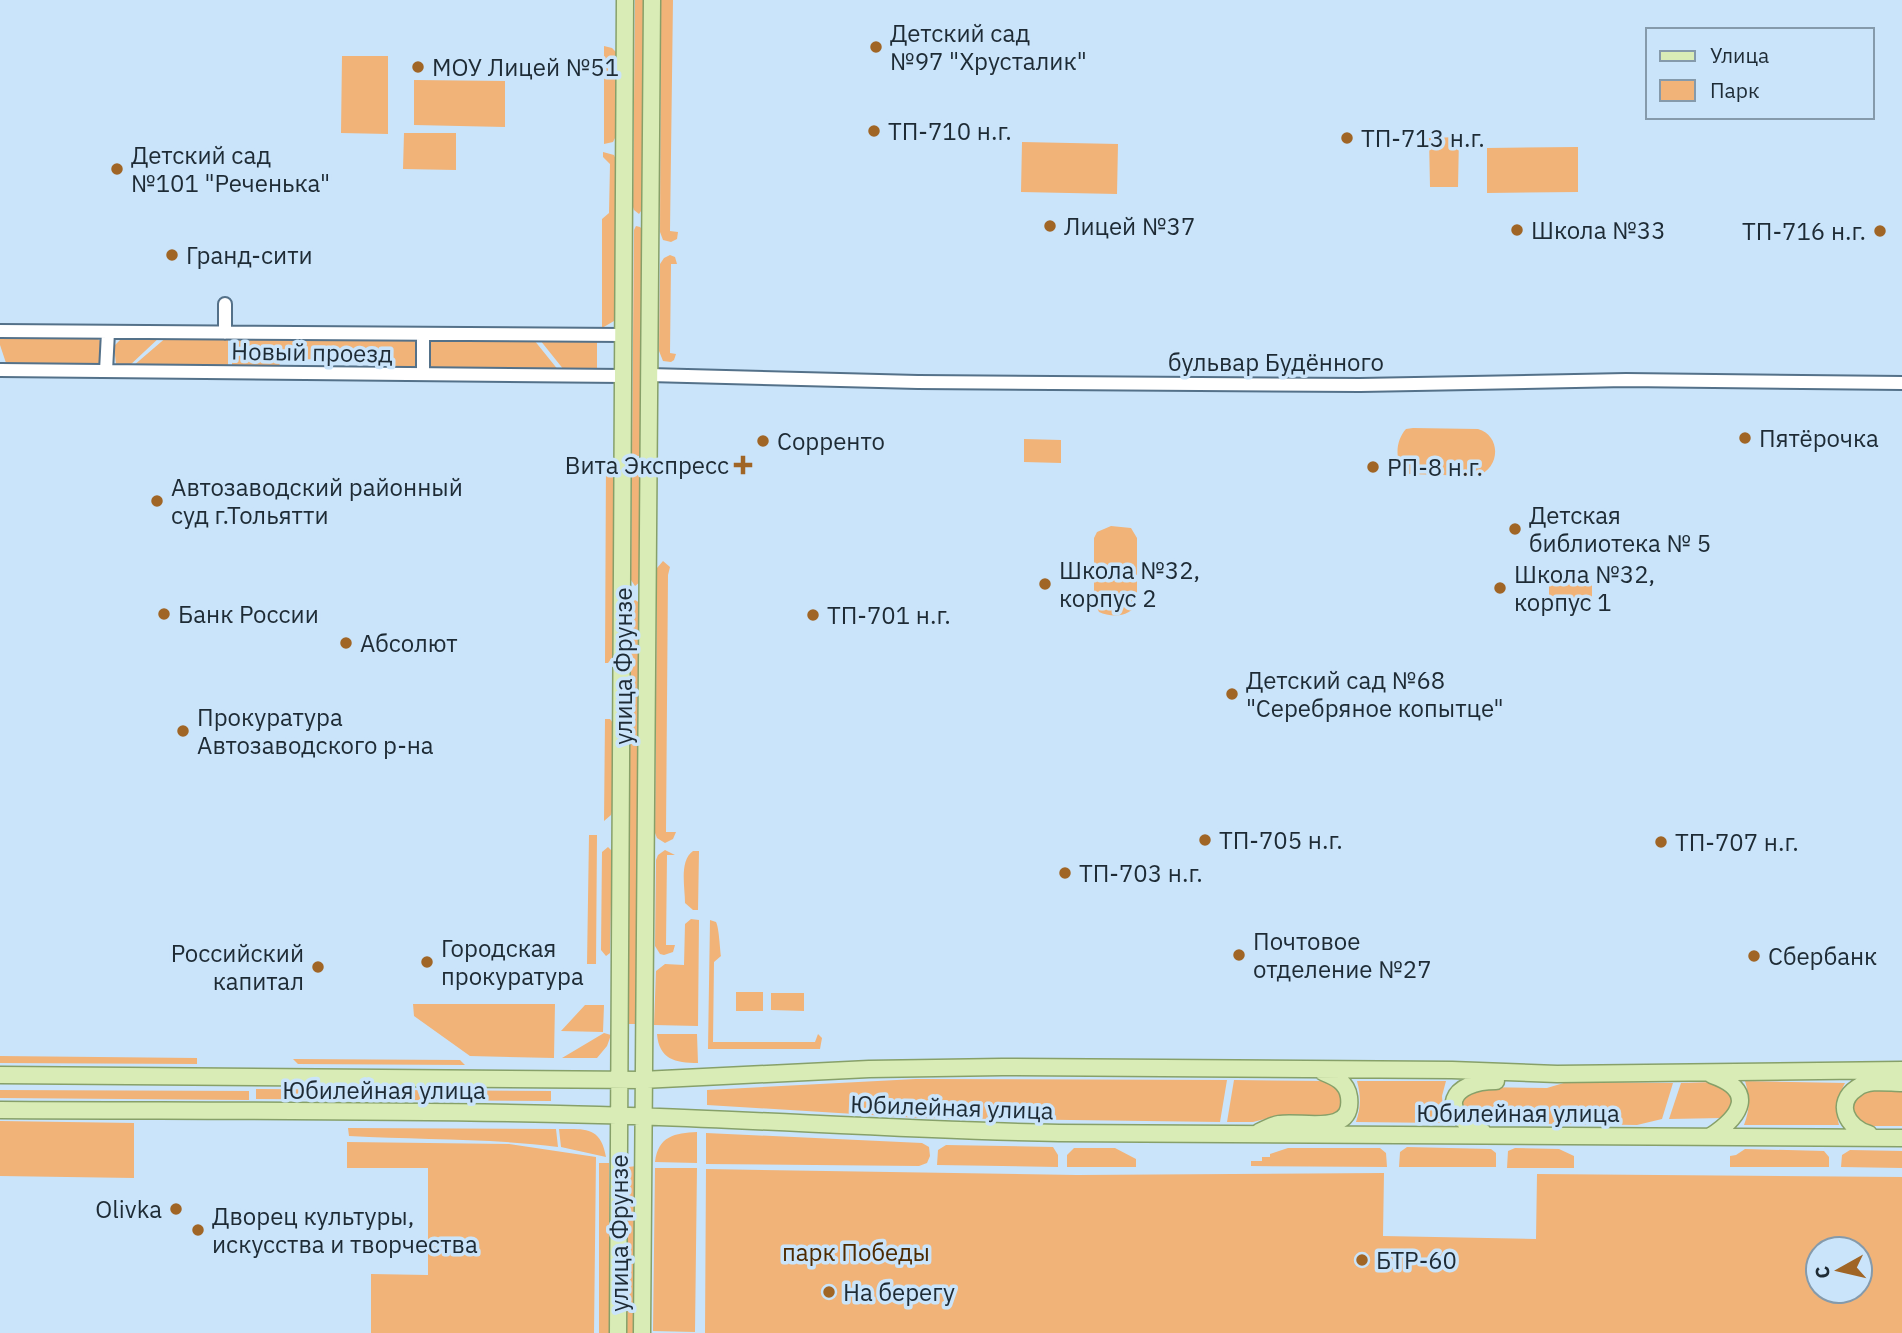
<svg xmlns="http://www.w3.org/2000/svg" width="1902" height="1333" viewBox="0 0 1902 1333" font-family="'IBM Plex Sans',sans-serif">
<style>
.green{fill:#f1b378;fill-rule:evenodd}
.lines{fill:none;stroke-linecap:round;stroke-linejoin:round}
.minor-casing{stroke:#547189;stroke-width:16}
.major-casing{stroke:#87a069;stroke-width:19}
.minor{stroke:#fff;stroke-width:12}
.major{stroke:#d9ecb6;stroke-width:16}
.poi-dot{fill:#a06525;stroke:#cae4fa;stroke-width:2.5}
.labels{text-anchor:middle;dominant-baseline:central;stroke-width:7;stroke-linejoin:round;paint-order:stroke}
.poi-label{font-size:24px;fill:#1e2b35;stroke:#cae4fa;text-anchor:start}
.street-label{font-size:24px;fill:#1e2b35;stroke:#cae4fa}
.park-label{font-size:24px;fill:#4d2a00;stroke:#cae4fa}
</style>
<rect width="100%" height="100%" fill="#cae4fa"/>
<path class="green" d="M635 0H645L643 208 639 214 634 210 633 207Z
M661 0H673L670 231 678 232 677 239 671 242 663 240 660 232Z
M604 46 612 48 618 54 617 134 613 142 604 144Z
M342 56H388V134L341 133Z
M414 80 505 81V127L414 125Z
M404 133H456V170L403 169Z
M1459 137 1458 187H1430L1429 138Z
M1022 142 1118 144 1117 194 1021 192Z
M1578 147V192L1487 193V148Z
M603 152 614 155 617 162 616 312 614 321 602 328V219L609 213 610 164 603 157Z
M636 226 640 227 643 230 641 456H632L634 230Z
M670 255 675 257 677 264H671L670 353 676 354 674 360 671 362 663 361 659 351 660 264 664 258Z
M0 336 95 337 102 342 101 366H7L0 345Z
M161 336 128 367 116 364 114 346 123 337Z
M168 336 228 337V367L133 366Z
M232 336 417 340 419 366 416 368 388 369 384 360 282 359 278 368 232 367Z
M431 340H534L559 371 434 370 429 365V344Z
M540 340H597V370H564Z
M1413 428 1478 429C1502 436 1500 469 1477 476L1407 474C1394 463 1395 441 1406 429Z
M1024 439 1061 440V463L1024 462Z
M606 463H614V655L608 663H605Z
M632 463H641L640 582 635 586 631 580Z
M1111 526 1131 528 1137 538V602C1132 617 1112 618 1099 612L1094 601V538L1097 532Z
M663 561 670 567 668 575 666 832H676L673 839 665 843 657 838 655 833 657 568Z
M1549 581H1592V603H1549Z
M635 600 640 603 637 1024H628L631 604Z
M605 719H610L613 723V808L611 815 604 821Z
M589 835H597L596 964H587Z
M608 847 612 851 610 953 606 956 601 950 602 852Z
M665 850 675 855H667L666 945H675L673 952 664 955 660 954 655 946 656 860 658 855Z
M693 851H699L698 910H693L685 903C685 887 679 861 693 851Z
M691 919 699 920 698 1026 654 1025 656 971 665 964 684 965 685 924Z
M710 920 716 922C719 927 720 950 721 956L714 962 713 1042H815L818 1034 822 1038 820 1049H708Z
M736 992H763V1011H736Z
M771 993H804V1011L771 1010Z
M413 1004H555L554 1058 470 1056 414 1016Z
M585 1005H604L603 1032 561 1031Z
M604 1033 611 1035 607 1046 597 1058H562Z
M657 1034H697L698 1063C675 1063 659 1059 657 1034Z
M0 1056 197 1058V1064L0 1063Z
M293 1059 460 1060 465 1065 298 1064Z
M916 1079 1227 1080 1220 1122 919 1118 707 1105V1090Z
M1234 1080 1326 1081 1340 1089 1343 1101 1340 1111 1325 1118H1269L1253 1122H1227Z
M1357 1081H1446L1442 1096 1444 1123 1356 1122C1361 1107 1361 1096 1357 1081Z
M1745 1081 1845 1083C1837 1098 1835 1109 1839 1125H1744C1750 1109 1750 1098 1745 1081Z
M1567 1082 1673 1083 1662 1119 1637 1125 1477 1123 1461 1112V1095L1480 1087 1547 1088Z
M1713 1082 1730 1091 1733 1104 1722 1118 1669 1119 1681 1083Z
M256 1089 551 1091V1101L256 1099Z
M0 1090 249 1091V1100L0 1098Z
M1902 1090V1126H1866L1855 1118C1845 1085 1882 1091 1902 1090Z
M0 1121 134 1123V1178L0 1176Z
M348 1128 556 1129 558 1147C488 1138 418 1140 349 1136Z
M559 1129C584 1129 601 1126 606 1157L561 1147Z
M697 1132V1163L655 1162C658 1136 675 1133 697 1132Z
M706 1133 922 1143 929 1147 930 1156 927 1163 919 1166 706 1164Z
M347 1142 509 1144 596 1157 594 1333H371V1274L428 1275V1168H347Z
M946 1145 1053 1147 1058 1155V1167L937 1165 938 1150Z
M1407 1147 1491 1149 1496 1153V1167H1399L1400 1152Z
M1074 1148H1115L1136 1159V1167H1067V1155Z
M1288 1148H1380L1386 1153 1387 1167 1251 1166V1161H1262V1157H1270V1154Z
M1515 1148 1559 1149 1574 1156V1168H1507L1508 1151Z
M1745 1149 1824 1151 1829 1157V1167H1730V1156L1736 1155Z
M1850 1150 1902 1151V1168L1841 1167 1842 1155Z
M599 1163H609V1333H599Z
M637 1166 636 1333H627L628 1167Z
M655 1168H697L695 1332 653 1331Z
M706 1169 1077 1175 1384 1173 1383 1236 1536 1239 1537 1174 1902 1177V1333H705ZM1818 1249H1860V1291H1818Z"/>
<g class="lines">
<defs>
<path id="minor" d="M0 331 624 335
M225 333V304
M0 370 624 376
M106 371 108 332
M423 374V334
M649 375 918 382 1360 385 1626 380 1902 383"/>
<path id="major" d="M0 1075 642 1080 869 1069 1002 1067 1452 1070 1557 1074 1902 1070
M0 1110C186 1111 373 1110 559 1114 726 1117 892 1130 1059 1133L1902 1138
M1259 1132C1265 1129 1273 1125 1279 1124 1302 1120 1354 1137 1349 1097 1347 1082 1335 1077 1323 1072
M1483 1132C1436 1112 1450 1081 1496 1081
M1869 1134C1847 1128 1834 1103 1857 1088 1869 1079 1888 1083 1902 1083
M1711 1136C1741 1116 1757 1091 1712 1075
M618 1333 625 0
M642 1333 652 0"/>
</defs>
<use href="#minor" class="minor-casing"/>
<use href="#major" class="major-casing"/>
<use href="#minor" class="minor"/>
<use href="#major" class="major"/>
</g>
<g class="poi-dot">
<circle cx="876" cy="47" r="7"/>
<circle cx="418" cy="67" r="7"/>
<circle cx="874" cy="131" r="7"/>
<circle cx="1347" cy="138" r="7"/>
<circle cx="117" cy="169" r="7"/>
<circle cx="1050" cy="226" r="7"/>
<circle cx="1517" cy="230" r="7"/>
<circle cx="1880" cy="231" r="7"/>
<circle cx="172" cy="255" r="7"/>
<circle cx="1745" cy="438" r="7"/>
<circle cx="763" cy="441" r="7"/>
<path d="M739.5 454.5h7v7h7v7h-7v7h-7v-7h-7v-7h7z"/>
<circle cx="1373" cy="467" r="7"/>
<circle cx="157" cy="501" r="7"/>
<circle cx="1515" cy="529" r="7"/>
<circle cx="1045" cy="584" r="7"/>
<circle cx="1500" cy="588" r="7"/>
<circle cx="164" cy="614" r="7"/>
<circle cx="813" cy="615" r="7"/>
<circle cx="346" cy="643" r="7"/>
<circle cx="1232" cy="694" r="7"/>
<circle cx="183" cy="731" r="7"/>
<circle cx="1205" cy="840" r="7"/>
<circle cx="1661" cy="842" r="7"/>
<circle cx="1065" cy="873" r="7"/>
<circle cx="1239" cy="955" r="7"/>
<circle cx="1754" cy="956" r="7"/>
<circle cx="427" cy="962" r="7"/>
<circle cx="318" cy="967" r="7"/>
<circle cx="176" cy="1209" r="7"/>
<circle cx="198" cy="1230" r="7"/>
<circle cx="1362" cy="1260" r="7"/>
<circle cx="829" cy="1292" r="7"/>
</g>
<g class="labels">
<g class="poi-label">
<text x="890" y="33">Детский сад<tspan x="890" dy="28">№97 "Хрусталик"</tspan></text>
<text x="432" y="67">МОУ Лицей №51</text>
<text x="888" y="131">ТП-710 н.г.</text>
<text x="1361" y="138">ТП-713 н.г.</text>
<text x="131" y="155">Детский сад<tspan x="131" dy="28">№101 "Реченька"</tspan></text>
<text x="1064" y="226">Лицей №37</text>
<text x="1531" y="230">Школа №33</text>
<text x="1866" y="231" text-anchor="end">ТП-716 н.г.</text>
<text x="186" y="255">Гранд-сити</text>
<text x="1759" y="438">Пятёрочка</text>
<text x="777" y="441">Сорренто</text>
<text x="729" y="465" text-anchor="end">Вита Экспресс</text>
<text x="1387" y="467">РП-8 н.г.</text>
<text x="171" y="487">Автозаводский районный<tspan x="171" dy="28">суд г.Тольятти</tspan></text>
<text x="1529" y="515">Детская<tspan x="1529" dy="28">библиотека № 5</tspan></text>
<text x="1059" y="570">Школа №32,<tspan x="1059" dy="28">корпус 2</tspan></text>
<text x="1514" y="574">Школа №32,<tspan x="1514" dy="28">корпус 1</tspan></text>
<text x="178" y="614">Банк России</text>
<text x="827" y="615">ТП-701 н.г.</text>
<text x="360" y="643">Абсолют</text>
<text x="1246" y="680">Детский сад №68<tspan x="1246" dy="28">"Серебряное копытце"</tspan></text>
<text x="197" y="717">Прокуратура<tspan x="197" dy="28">Автозаводского р-на</tspan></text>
<text x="1219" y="840">ТП-705 н.г.</text>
<text x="1675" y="842">ТП-707 н.г.</text>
<text x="1079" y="873">ТП-703 н.г.</text>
<text x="1253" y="941">Почтовое<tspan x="1253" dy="28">отделение №27</tspan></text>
<text x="441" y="948">Городская<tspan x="441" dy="28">прокуратура</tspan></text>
<text x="304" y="953" text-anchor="end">Российский<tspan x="304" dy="28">капитал</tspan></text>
<text x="1768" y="956">Сбербанк</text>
<text x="162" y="1209" text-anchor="end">Olivka</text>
<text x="212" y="1216">Дворец культуры,<tspan x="212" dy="28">искусства и творчества</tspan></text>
<text x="1376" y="1260">БТР-60</text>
<text x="843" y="1292">На берегу</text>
</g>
<g class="street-label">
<text transform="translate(312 352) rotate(1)">Новый проезд</text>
<text x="1276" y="362">бульвар Будённого</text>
<text transform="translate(623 666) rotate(-90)">улица Фрунзе</text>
<text x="384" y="1090">Юбилейная улица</text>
<text transform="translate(952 1107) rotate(2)">Юбилейная улица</text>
<text x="1518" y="1113">Юбилейная улица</text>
<text transform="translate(619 1233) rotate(-90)">улица Фрунзе</text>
</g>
<g class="park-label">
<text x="856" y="1252">парк Победы</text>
</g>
</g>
<rect x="1646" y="28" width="228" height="91" fill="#cae4fa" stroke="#859aab" stroke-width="2"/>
<rect x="1660" y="51" width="35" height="10" fill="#d9ecb6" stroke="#859aab" stroke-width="2"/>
<text x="1710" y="63" font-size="21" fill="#1e2b35">Улица</text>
<rect x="1660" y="80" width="35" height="21" fill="#f1b378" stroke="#859aab" stroke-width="2"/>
<text x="1710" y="98" font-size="21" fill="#1e2b35">Парк</text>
<g transform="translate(1839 1270) rotate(262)"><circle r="33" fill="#cae4fa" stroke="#859aab" stroke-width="2"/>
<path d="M0-5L12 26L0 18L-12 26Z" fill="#a06525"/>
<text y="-10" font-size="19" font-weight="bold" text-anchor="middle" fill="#1e2b35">С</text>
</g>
</svg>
